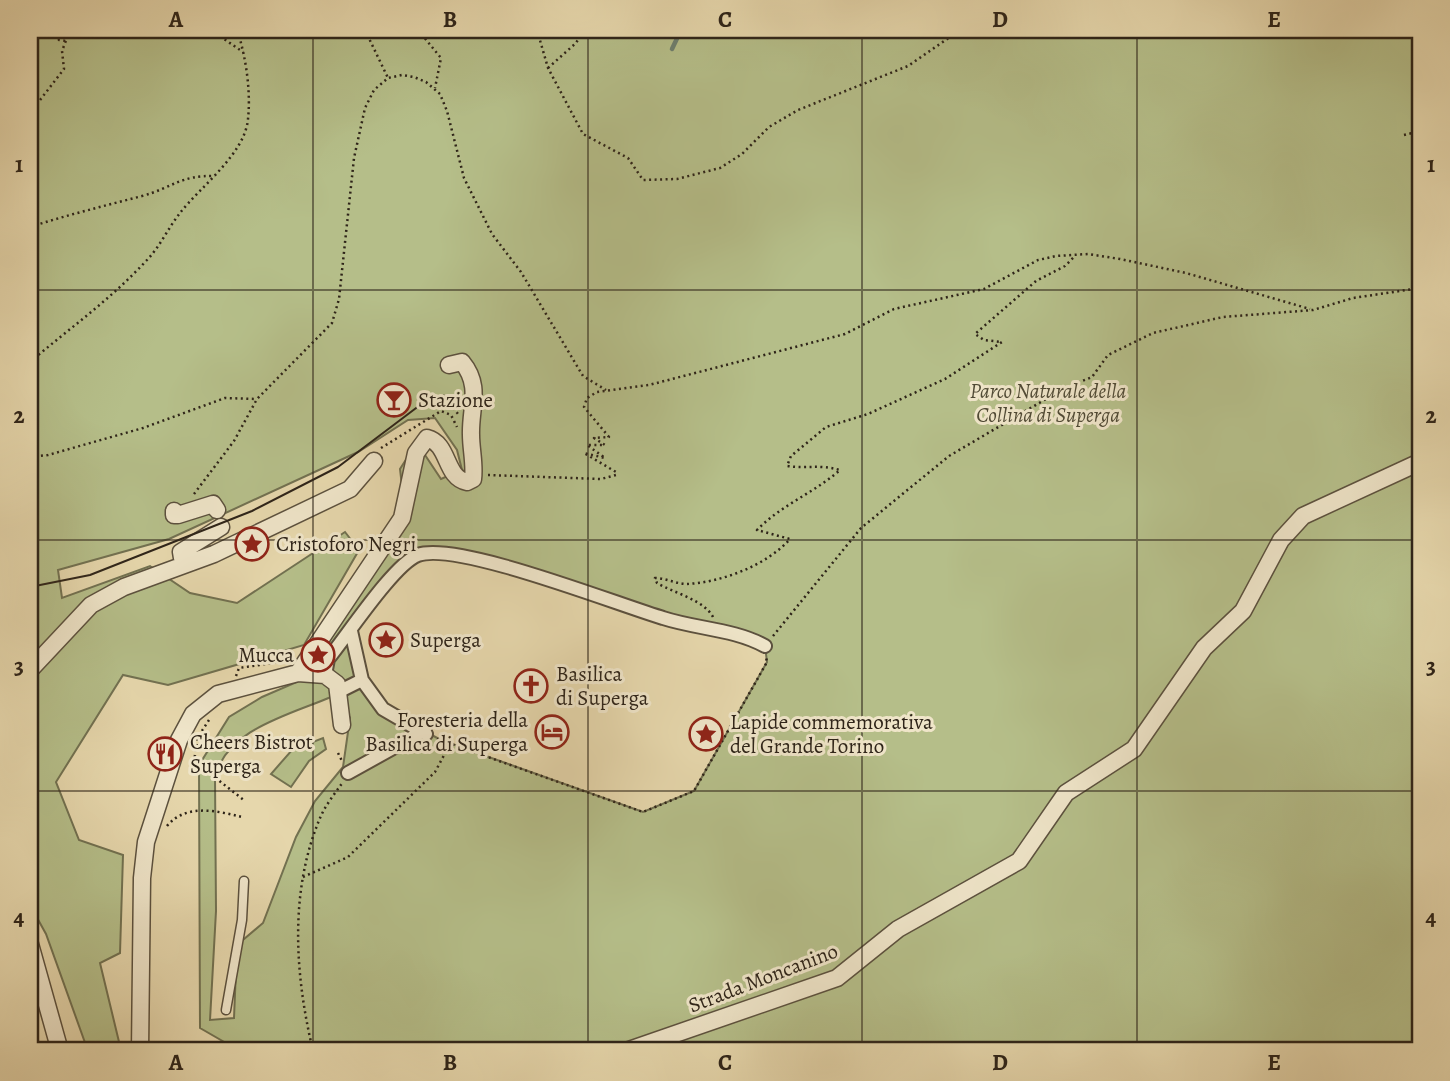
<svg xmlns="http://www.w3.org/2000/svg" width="1450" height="1081" viewBox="0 0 1450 1081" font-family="Alegreya,serif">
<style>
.green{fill:#b5be89;stroke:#727151;stroke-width:2;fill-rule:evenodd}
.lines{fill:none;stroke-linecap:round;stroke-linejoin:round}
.stream{stroke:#6c7e6f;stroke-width:4.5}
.service-casing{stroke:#5c513e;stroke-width:11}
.pedestrian-casing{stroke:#5c513e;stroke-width:16}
.minor-casing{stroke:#5c513e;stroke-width:19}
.path{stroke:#2e2419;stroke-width:2.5;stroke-dasharray:2 3.5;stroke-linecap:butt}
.service{stroke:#efe5c9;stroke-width:8}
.pedestrian{stroke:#efe5c9;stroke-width:12}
.minor{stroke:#efe5c9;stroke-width:16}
.tram{stroke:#2e2419;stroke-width:2}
.grid{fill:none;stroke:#2e2419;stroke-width:2;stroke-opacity:0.55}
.labels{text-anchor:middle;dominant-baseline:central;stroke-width:6;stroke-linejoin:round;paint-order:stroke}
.park-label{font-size:21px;font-style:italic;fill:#504a35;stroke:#efe5c9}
.poi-label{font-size:21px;fill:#2e2419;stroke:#efe5c9;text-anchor:start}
.street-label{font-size:21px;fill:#2e2419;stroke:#efe5c9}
.neatline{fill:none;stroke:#2e2419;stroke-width:2.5}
.grid-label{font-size:23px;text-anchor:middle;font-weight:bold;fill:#2e2419}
</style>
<rect width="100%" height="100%" fill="#e6d7ac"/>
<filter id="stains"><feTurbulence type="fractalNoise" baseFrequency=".00286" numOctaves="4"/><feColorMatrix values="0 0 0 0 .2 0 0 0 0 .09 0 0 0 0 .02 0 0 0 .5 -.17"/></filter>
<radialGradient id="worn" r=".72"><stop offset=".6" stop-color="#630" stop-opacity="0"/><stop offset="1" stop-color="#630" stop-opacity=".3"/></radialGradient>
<path class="green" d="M30 30H1420V1051H240L200 1028 199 765 229 717 262 697 297 682 317 664 404 504 400 469 414 447 423 452 441 479 462 470 457 450 435 418 408 420 358 452 169 539 58 570 62 598 150 566 190 593 237 603 345 532 359 550 304 645 168 685 123 675 56 782 79 840 123 855 120 953 100 963 120 1046 115 1051H88L46 934 30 905ZM433 551 765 646 767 662 694 791 643 812 441 740 383 709 362 680 351 631 394 575ZM331 697 342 702 350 718 343 767 315 801 296 837 263 923 237 945 234 1018 210 1020 216 911 215 777C227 729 289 715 331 697Z
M323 738 326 749 309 761 291 787 271 774 292 750Z"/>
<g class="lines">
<path class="stream" d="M672 49 681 30"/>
<defs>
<path id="service" d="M226 1010 242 920 244 881"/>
<path id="pedestrian" d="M351 631 362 680 383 709 426 734
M325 675 328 659C347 636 394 564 418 555 457 541 616 604 663 618 697 629 734 629 765 646
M338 692 362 680
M348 773 420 733"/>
<path id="minor" d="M174 511V515H178L213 504 217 510
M189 563 182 558 181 552 221 527
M30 670 91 605 124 587 214 554 350 489 374 461
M298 673 402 518 416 453 427 438C450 444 444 477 467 482L473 479C475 465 471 449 471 435 470 408 482 386 462 362L449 365
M30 944 60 1051
M140 1051 142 878 146 842 179 740 193 714 218 694 298 673 325 675 337 684 342 725
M626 1051 837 978 898 929 1019 861 1066 793 1134 749 1204 648 1243 611 1281 540 1303 516 1420 462"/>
</defs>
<use href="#service" class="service-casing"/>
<use href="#pedestrian" class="pedestrian-casing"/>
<use href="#minor" class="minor-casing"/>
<path class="path" d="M52 30 59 40 66 41
M211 30 243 52
M365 30 388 78
M418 30 441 58 435 88
M537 30 548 68 583 134 628 158 643 180 677 179 720 168 742 154 769 127 798 110 908 66 950 37 1005 30
M548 68 576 43 584 30
M30 113 64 69 62 51 70 30
M1404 135 1420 131
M30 227C67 215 104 206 142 196 172 188 180 175 215 176
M30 362C70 328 111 299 146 261 160 247 168 228 180 213 200 187 245 154 248 119 251 92 246 56 237 30
M443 395 458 414
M381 448 441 411 451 415 457 427
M30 457 48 455 143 428 225 398 257 399
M488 475 601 479 616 475V472L584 453 605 458 587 445H605L594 438 609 437 584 407 587 398 597 392 649 385 845 334 894 309 984 289 1038 260 1056 256 1088 254 1120 259 1186 273 1310 309
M194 494 234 441 257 399 332 323 339 299 354 158 365 108 374 90 388 78 402 75 414 77 426 82 440 94 447 111 464 178 492 234 521 272 583 376 606 390
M713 617C704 600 674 593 657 583L655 578C666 578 676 584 687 584 723 582 767 565 790 539L757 530C781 505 814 493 840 470 818 464 808 469 787 466L791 456 826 427 868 414 945 379 1002 342 984 340 975 334 1036 281 1065 266 1074 257
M773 636 861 528 949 456 1063 389 1092 377 1108 355 1153 333 1223 317 1313 310 1353 298 1420 288
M236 676 239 668 279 662
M209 720 198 737 194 761 245 801
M437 739 643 812 694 791 767 662 766 657
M338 753 342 761
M167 826C186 803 217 811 242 817
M303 877 348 857 435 772 450 744
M313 1051C295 975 289 892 320 818 325 806 335 793 343 782"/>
<use href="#service" class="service"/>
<use href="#pedestrian" class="pedestrian"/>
<use href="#minor" class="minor"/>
<path class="tram" d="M30 587 90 575 252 511 338 467 432 396"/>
</g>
<path class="grid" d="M313 30V1051M588 30V1051M862 30V1051M1137 30V1051M30 290H1420M30 540H1420M30 791H1420"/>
<defs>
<symbol id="bar-ring" viewBox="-11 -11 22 22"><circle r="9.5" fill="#efe5c9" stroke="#8f2418" stroke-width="1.5"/><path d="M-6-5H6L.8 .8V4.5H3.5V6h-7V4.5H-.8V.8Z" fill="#8f2418"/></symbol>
<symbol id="sight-ring" viewBox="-11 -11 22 22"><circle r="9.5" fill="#efe5c9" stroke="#8f2418" stroke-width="1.5"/><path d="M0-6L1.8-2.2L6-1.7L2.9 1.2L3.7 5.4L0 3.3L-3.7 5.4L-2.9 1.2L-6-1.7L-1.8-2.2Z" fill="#8f2418"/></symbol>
<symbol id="church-ring" viewBox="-11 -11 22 22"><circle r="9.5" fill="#efe5c9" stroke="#8f2418" stroke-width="1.5"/><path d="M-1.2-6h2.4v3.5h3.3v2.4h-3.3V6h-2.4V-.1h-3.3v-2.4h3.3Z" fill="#8f2418"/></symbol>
<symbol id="hotel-ring" viewBox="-11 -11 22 22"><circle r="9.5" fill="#efe5c9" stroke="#8f2418" stroke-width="1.5"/><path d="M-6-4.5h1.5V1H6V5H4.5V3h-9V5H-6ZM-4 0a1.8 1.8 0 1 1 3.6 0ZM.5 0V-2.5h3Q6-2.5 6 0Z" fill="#8f2418"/></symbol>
<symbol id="restaurant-ring" viewBox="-11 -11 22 22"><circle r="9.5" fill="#efe5c9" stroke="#8f2418" stroke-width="1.5"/><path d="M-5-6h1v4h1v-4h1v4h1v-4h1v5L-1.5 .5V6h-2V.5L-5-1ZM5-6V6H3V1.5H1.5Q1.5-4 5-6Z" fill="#8f2418"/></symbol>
</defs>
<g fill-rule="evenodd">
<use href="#bar-ring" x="375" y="381" width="38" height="38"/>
<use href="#sight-ring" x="233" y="525" width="38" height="38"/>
<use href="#sight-ring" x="367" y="621" width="38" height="38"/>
<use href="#sight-ring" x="299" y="636" width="38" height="38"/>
<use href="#church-ring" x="512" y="667" width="38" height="38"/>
<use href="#hotel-ring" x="533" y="713" width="38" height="38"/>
<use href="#sight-ring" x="687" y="715" width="38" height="38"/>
<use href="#restaurant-ring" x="146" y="735" width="38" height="38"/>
</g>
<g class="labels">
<g class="park-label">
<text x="1048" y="391">Parco Naturale della<tspan x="1048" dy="24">Collina di Superga</tspan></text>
</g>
<g class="poi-label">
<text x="418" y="400">Stazione</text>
<text x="276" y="544">Cristoforo Negri</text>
<text x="410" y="640">Superga</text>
<text x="294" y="655" text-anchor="end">Mucca</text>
<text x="556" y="674">Basilica<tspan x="556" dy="24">di Superga</tspan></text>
<text x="528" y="720" text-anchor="end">Foresteria della<tspan x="528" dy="24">Basilica di Superga</tspan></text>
<text x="730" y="722">Lapide commemorativa<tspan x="730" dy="24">del Grande Torino</tspan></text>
<text x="190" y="742">Cheers Bistrot<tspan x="190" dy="24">Superga</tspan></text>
</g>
<g class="street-label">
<text transform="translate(763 978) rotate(-21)">Strada Moncanino</text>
</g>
</g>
<rect width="1450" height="1081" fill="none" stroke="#e6d7ac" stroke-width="77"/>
<rect x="38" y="38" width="1374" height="1004" class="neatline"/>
<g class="grid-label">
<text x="176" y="27">A</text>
<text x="450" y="27">B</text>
<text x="725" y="27">C</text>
<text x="1000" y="27">D</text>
<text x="1274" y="27">E</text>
<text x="19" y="172">1</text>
<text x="1431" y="172">1</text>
<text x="19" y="423">2</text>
<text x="1431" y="423">2</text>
<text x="19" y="674">3</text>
<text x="1431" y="674">3</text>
<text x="19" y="925">4</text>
<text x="1431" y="925">4</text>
<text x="176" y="1070">A</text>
<text x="450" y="1070">B</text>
<text x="725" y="1070">C</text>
<text x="1000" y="1070">D</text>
<text x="1274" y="1070">E</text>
</g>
<rect width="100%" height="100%" filter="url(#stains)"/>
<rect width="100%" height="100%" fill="url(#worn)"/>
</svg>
